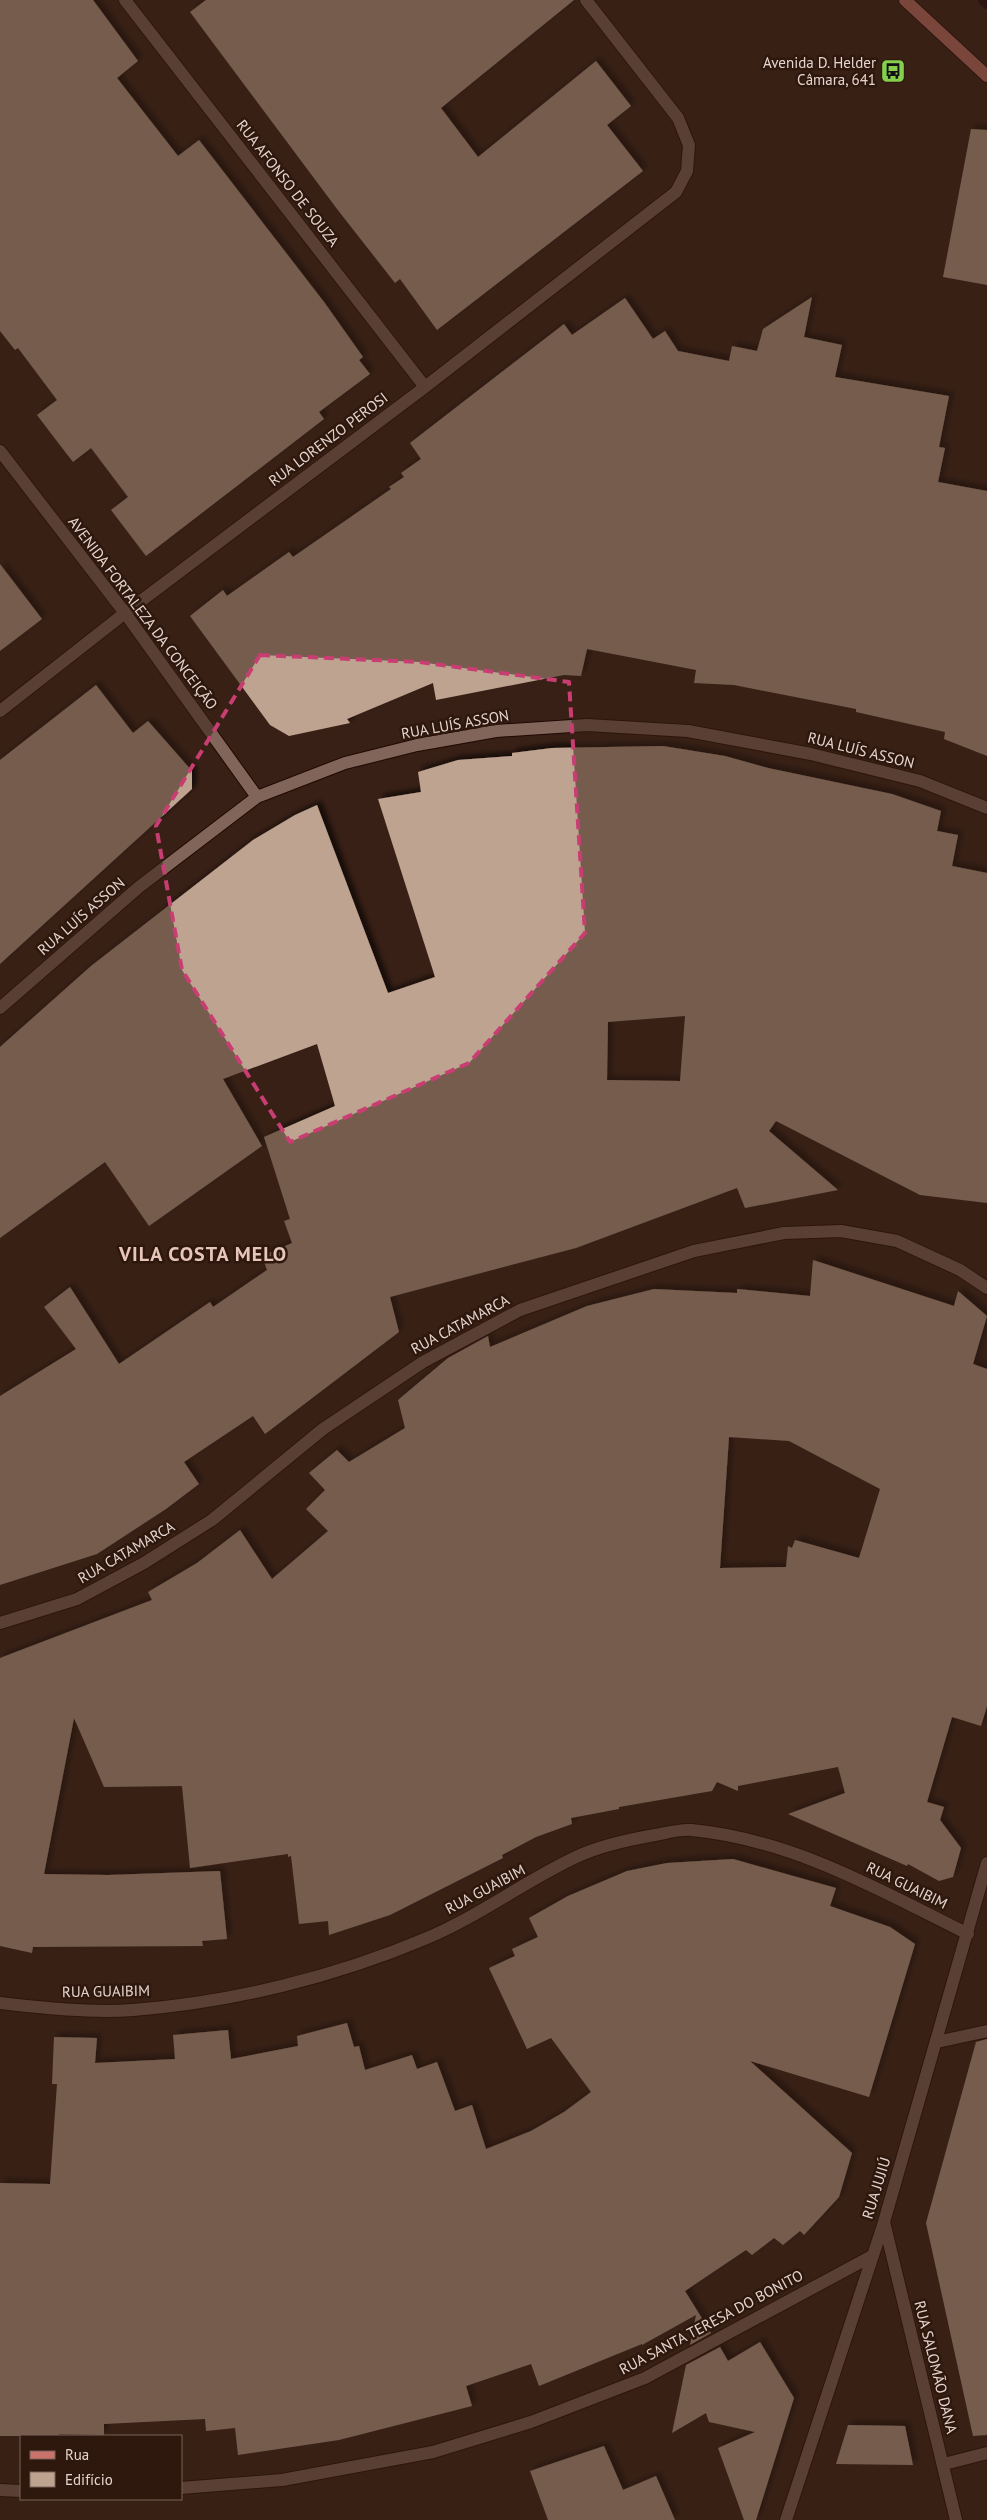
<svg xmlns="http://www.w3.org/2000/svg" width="987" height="2520" viewBox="0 0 987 2520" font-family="'PT Sans',sans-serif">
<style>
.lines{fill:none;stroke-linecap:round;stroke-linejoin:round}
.stream{stroke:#1e060c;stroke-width:12}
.building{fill:#bea490;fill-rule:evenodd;filter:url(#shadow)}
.minor-casing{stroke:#1f0902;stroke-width:14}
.primary-casing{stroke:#1f0902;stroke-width:14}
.minor{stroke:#82655a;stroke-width:12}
.primary{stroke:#c9736a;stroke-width:12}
.marked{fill:none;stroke:#c93e72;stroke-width:4;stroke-dasharray:10 6;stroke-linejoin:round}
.labels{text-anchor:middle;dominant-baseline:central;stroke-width:5;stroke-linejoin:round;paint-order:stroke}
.poi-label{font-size:15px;fill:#e6d5cf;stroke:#2e170d;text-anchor:end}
.street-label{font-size:15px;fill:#e6d5cf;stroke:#2e170d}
.district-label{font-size:20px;font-weight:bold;letter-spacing:1px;fill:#e6c6b8;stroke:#2e170d}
</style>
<defs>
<filter id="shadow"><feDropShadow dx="4.5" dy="-4.5" stdDeviation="2.5" flood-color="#0009"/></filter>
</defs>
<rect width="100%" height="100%" fill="#382016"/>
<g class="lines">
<path class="stream" d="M984 0 987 3"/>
</g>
<path class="building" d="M0 0H93L138 61 117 78 178 156 199 140 324 302 363 357 359 360 370 374 319 412 324 419 146 556 111 510 128 497 91 448 73 462 56 440 37 415 57 400 18 348 15 350 0 331Z
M206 0H574L441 108 478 157 596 61 631 106 607 125 643 171 437 330 400 279 395 283 337 209 190 12Z
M971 129 987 130V285L943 277Z
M812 297 804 337 842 345 835 377 949 396 939 447 945 448 938 482 987 491V756L944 739 945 732 856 712V709L734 685 694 683 696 670 587 649 581 676 564 675 436 700 433 683 347 719 350 723 289 736 270 725 190 616 223 590 227 596 289 552 293 557 391 489 389 487 404 477 401 473 421 459 410 443 564 324 572 335 625 298 653 339 665 331 678 351 729 361 732 346 757 351 763 329Z
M0 564 42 619 0 651Z
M96 685 133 733 148 721 192 771V789L0 964V760Z
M663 746 725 756 768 768 892 794 941 811 937 831 958 835 952 866 987 873V1203L920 1195 776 1121 769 1131 838 1190 745 1208 737 1188 576 1248 390 1297 399 1332 265 1434 253 1416 184 1462 199 1484 166 1509 97 1554 0 1585V1396L76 1349 44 1307 70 1287 119 1364 210 1302 213 1307 267 1270 262 1256 292 1243 284 1221 290 1219 264 1137 335 1106 317 1044 223 1079 262 1146 149 1226 105 1162 0 1238V1047L91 966 253 840 295 815 317 805 388 993 435 977 378 799 421 792 418 772 458 760 512 756V753L552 748ZM685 1016 680 1081 607 1080 608 1022Z
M813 1260 954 1306 958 1291 987 1316 973 1364 987 1369V1706L981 1726 952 1717 927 1802 944 1807 940 1820 961 1848 953 1877 939 1881 908 1864 907 1866 788 1814 845 1793 838 1767 738 1786V1791L717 1782 712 1791 619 1807V1809L571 1818 572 1824 536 1837 502 1855 503 1858 390 1915 329 1935 328 1921 299 1924 291 1856 288 1857V1854L190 1868 182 1786 104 1787 74 1718 44 1874 108 1875 220 1871 227 1939 202 1941 203 1946 33 1947 32 1953 0 1946V1658L152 1600 148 1592 197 1563 240 1530 272 1579 328 1531 306 1509 325 1490 309 1473 337 1450 349 1462 405 1428 398 1400 448 1358 488 1336 490 1347 587 1306 654 1289 737 1293V1289L810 1296ZM729 1437 789 1441 880 1489 859 1558 795 1540 792 1548 788 1546 786 1567 720 1568Z
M733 1859 836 1888 830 1906 890 1927 915 1944 869 2097 750 2061 852 2153 839 2197 804 2235 800 2231 783 2245 774 2238 752 2255 746 2250 685 2291 711 2333 690 2345 696 2315 642 2345V2344L539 2386 531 2364 466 2386 472 2406 339 2440 238 2455 235 2428 206 2431 205 2419 104 2424V2435L59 2434V2436H0V2183L50 2184 57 2084H52L54 2037 97 2038 95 2063 175 2059 173 2035 228 2030 231 2059 298 2046 297 2036 347 2023 354 2047 359 2046 365 2070 412 2055 417 2069 437 2062 455 2111 472 2105 486 2149 531 2131 564 2112 591 2092 551 2038 527 2049 489 1968 515 1956 512 1949 538 1937 529 1918 568 1896 627 1871 667 1863Z
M987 2039V2435L973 2436 926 2223 976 2042Z
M760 2342 794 2398 756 2520H744L718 2448 755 2432 709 2422 706 2413 672 2433 686 2365 720 2347 728 2361Z
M848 2425 905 2426 913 2465 836 2464Z
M604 2446 623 2490 656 2476 675 2520H548L530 2471Z"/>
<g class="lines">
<defs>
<path id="minor" d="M125 0 425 387
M0 451 125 613 257 797
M0 711 125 613 425 387 676 192 687 171 689 145 678 118 586 0
M0 1008 139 887 257 797 345 763 417 745 496 731 587 725 688 731 811 754 920 781 987 808
M0 1623 77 1599 144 1563 212 1520 323 1429 423 1362 520 1310 694 1251 784 1233 841 1231 897 1241 960 1270 987 1288
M0 2003C43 2008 90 2013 133 2010 233 2002 335 1977 427 1938 479 1916 525 1881 576 1857 597 1847 632 1839 655 1835 666 1833 680 1829 691 1830 791 1839 880 1890 968 1934
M937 2042 987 2031
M884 2222 956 2520
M944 2464 987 2453
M181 2488 282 2480 433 2452 531 2422 645 2378 872 2256
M0 2490 21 2491
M786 2520 884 2222 987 1863"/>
<path id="primary" d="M905 0 987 76"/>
</defs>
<use href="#minor" class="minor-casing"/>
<use href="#primary" class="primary-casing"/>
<use href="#minor" class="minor"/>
<use href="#primary" class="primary"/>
</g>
<path d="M0 0H987V2520H0ZM260 655 419 662 569 682 585 933 469 1063 290 1142 182 970 156 826Z" fill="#382016" fill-opacity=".55" fill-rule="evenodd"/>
<path class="marked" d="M260 655 419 662 569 682 585 933 469 1063 290 1142 182 970 156 826Z"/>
<defs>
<symbol id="bus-square" viewBox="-11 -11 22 22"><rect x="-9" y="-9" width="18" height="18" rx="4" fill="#85cf4c" stroke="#2e170d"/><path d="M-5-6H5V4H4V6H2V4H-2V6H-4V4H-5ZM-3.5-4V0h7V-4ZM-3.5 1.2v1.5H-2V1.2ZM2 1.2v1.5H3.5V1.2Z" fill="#111"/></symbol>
</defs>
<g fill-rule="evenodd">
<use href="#bus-square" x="879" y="57" width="28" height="28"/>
</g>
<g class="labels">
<g class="poi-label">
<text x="876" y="62">Avenida D. Helder<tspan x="876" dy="17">Câmara, 641</tspan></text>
</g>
<g class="street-label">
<text transform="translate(288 183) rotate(52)">RUA AFONSO DE SOUZA</text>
<text transform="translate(328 439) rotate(-37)">RUA LORENZO PEROSI</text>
<text transform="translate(143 613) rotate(53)">AVENIDA FORTALEZA DA CONCEIÇÃO</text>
<text transform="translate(455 724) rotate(-10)">RUA LUÍS ASSON</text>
<text transform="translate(861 750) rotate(14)">RUA LUÍS ASSON</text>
<text transform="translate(81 916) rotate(-41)">RUA LUÍS ASSON</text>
<text transform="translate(460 1324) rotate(-28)">RUA CATAMARCA</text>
<text transform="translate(126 1552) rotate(-30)">RUA CATAMARCA</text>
<text transform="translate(907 1885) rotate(26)">RUA GUAIBIM</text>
<text transform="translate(485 1889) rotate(-28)">RUA GUAIBIM</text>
<text transform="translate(106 1991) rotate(-1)">RUA GUAIBIM</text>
<text transform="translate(876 2188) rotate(-73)">RUA JUJIÚ</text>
<text transform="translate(711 2322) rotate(-28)">RUA SANTA TERESA DO BONITO</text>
<text transform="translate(936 2367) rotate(76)">RUA SALOMÃO DANA</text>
</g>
<g class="district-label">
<text x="203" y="1254">VILA COSTA MELO</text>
</g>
</g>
<rect x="20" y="2435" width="162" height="65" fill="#2e170d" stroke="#78635b"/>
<rect x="30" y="2451" width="25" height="8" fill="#c9736a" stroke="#78635b"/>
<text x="65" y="2460" font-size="15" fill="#e6d5cf">Rua</text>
<rect x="30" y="2472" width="25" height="15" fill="#bea490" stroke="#78635b"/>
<text x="65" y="2485" font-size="15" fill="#e6d5cf">Edifício</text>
</svg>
